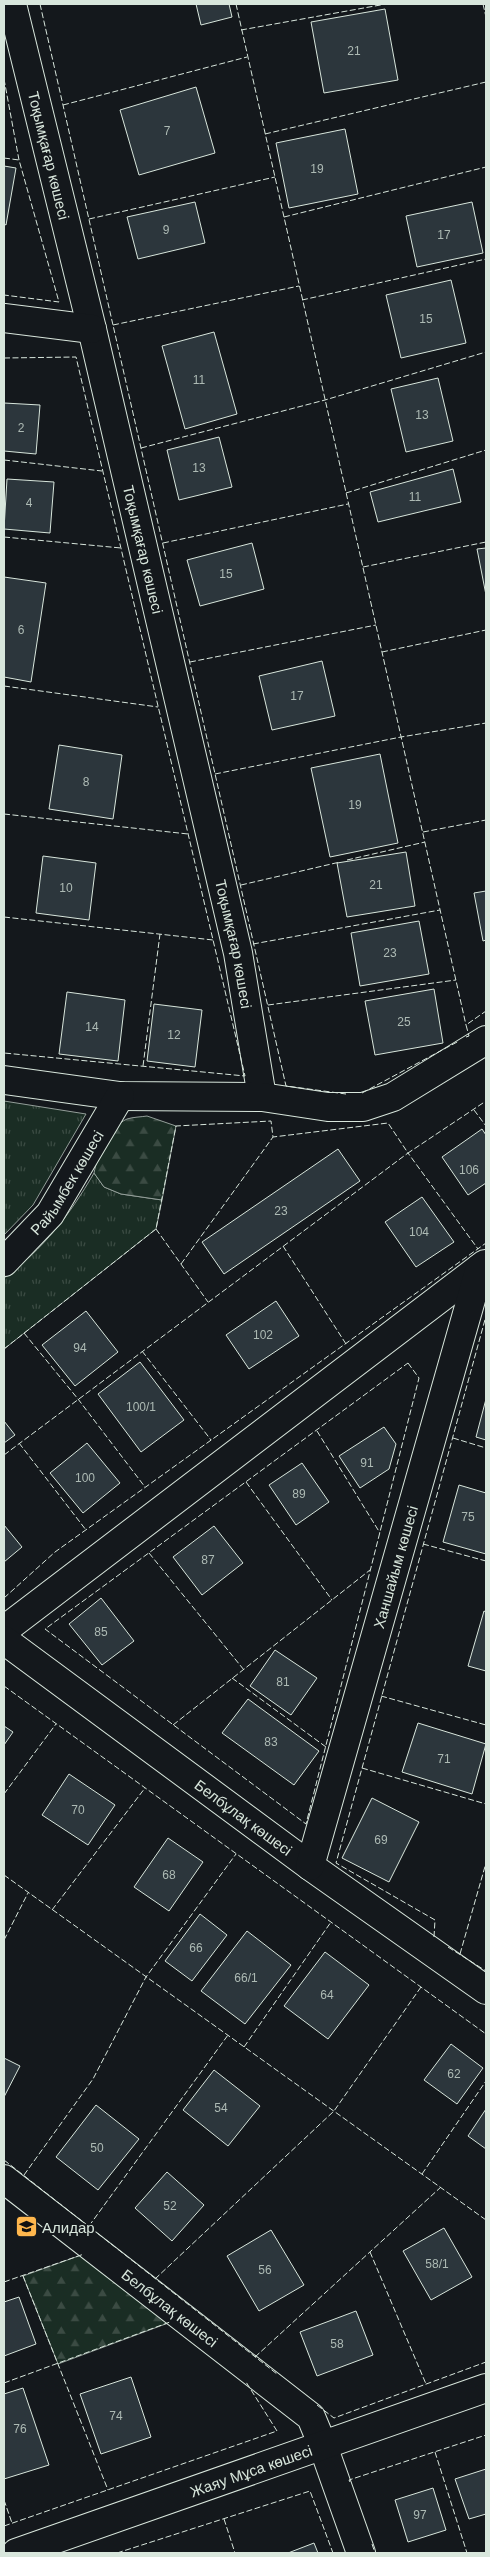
<svg xmlns="http://www.w3.org/2000/svg" width="490" height="2557" viewBox="0 0 490 2557" font-family="Arial,sans-serif">
<style>
.grass{fill:url(#grass-tufts);stroke:#939e99}
.forest{fill:url(#forest-firs);stroke:#939e99}
.building{fill:#2c363c;stroke:#d8e6dc}
.lines{fill:none;stroke-linecap:round;stroke-linejoin:round}
.minor-casing{stroke:#d8e6dc;stroke-width:30}
.tertiary-casing{stroke:#d8e6dc;stroke-width:30}
.minor{stroke:#14181c;stroke-width:28}
.tertiary{stroke:#14181c;stroke-width:28}
.fence{stroke:#d8e6dc;stroke-width:1;stroke-dasharray:6 2.5;stroke-linecap:butt}
.labels{text-anchor:middle;dominant-baseline:central;stroke-width:4;stroke-linejoin:round;paint-order:stroke}
.number-label{font-size:12px;fill:#adbab4}
.street-label{font-size:15px;fill:#d8e6dc;stroke:#14181c}
.poi-label{font-size:15px;fill:#d8e6dc;stroke:#14181c;text-anchor:start}
</style>
<defs>
<pattern id="grass-tufts" width="24" height="20" patternUnits="userSpaceOnUse" patternTransform="scale(1.25)"><rect width="24" height="20" fill="#1a2d24"/><path d="M3 7l-1-3M5 7V3M7 7l1-3M15 17l-1-3M17 17v-4M19 17l1-3" fill="none" stroke="#3b4b43"/></pattern>
<pattern id="forest-firs" width="22" height="20" patternUnits="userSpaceOnUse" patternTransform="scale(1.25)"><rect width="22" height="20" fill="#1a2d24"/><path d="M5 1l3.5 6h-7zM16 11l3.5 6h-7z" fill="#3b4b43"/></pattern>
</defs>
<rect width="100%" height="100%" fill="#14181c"/>
<path class="grass" d="M4 1101 86 1114 33 1205 4 1235Z
M94 1173 104 1187 121 1194 162 1200 156 1229 4 1349V1278C44 1248 69 1216 94 1173Z"/>
<path class="forest" d="M147 1116 176 1126 162 1200 121 1194 104 1187 94 1173C98 1154 107 1128 127 1119 133 1117 141 1117 147 1116Z
M84 2254 171 2322 58 2364 23 2276Z"/>
<path class="building" d="M196 4H229L232 17 201 25Z
M385 9 398 80 324 93 311 22Z
M196 87 215 153 139 175 120 110Z
M345 129 358 194 289 208 276 143Z
M4 166 16 168 6 225 4 224Z
M195 202 205 243 138 259 127 217Z
M472 202 483 253 417 267 406 216Z
M451 280 466 343 401 358 386 295Z
M214 332 237 414 185 429 162 346Z
M438 378 453 441 406 452 391 389Z
M4 403 40 405 36 454 4 451Z
M219 437 232 487 179 500 167 450Z
M453 469 461 502 378 522 370 492Z
M7 479 54 482 50 533 4 529Z
M252 543 264 589 200 606 187 560Z
M486 548V595L477 549Z
M4 577 46 583 31 682 4 677Z
M322 661 335 716 272 730 259 676Z
M59 745 122 755 113 819 49 809Z
M380 754 398 843 330 857 311 768Z
M406 852 415 906 347 917 337 863Z
M43 856 96 863 89 920 36 913Z
M486 891V940L483 941 474 893Z
M419 921 429 974 360 986 351 933Z
M434 989 443 1043 375 1055 365 1001Z
M67 992 125 1000 118 1061 59 1054Z
M154 1004 202 1010 195 1067 147 1061Z
M482 1129 486 1135V1183L468 1195 442 1157Z
M338 1149 360 1181 224 1274 202 1242Z
M422 1197 454 1242 416 1267 385 1222Z
M276 1301 299 1336 249 1369 226 1335Z
M86 1311 118 1352 75 1386 42 1345Z
M140 1362 184 1420 141 1452 98 1394Z
M486 1399V1440L476 1437Z
M4 1421 15 1435 4 1443Z
M384 1427 396 1444 389 1469 360 1488 339 1456Z
M87 1443 120 1483 83 1513 50 1473Z
M302 1463 329 1502 296 1525 269 1485Z
M459 1485 486 1493V1554L443 1542Z
M4 1525 22 1547 4 1562Z
M214 1526 243 1563 202 1595 173 1557Z
M101 1598 134 1641 102 1665 69 1624Z
M484 1611 486 1612V1671L468 1666Z
M275 1650 317 1678 291 1715 250 1686Z
M248 1699 319 1751 294 1785 222 1733Z
M418 1723 486 1744 472 1794 402 1772Z
M4 1726 13 1732 4 1745Z
M69 1774 115 1805 88 1845 42 1815Z
M372 1798 419 1822 389 1882 342 1858Z
M168 1838 203 1862 169 1911 134 1887Z
M200 1914 227 1935 192 1981 165 1961Z
M247 1931 291 1965 245 2024 201 1991Z
M325 1952 369 1985 328 2039 284 2006Z
M451 2044 483 2068 457 2104 424 2080Z
M4 2058 20 2066 4 2097Z
M214 2070 260 2106 228 2146 183 2110Z
M96 2105 139 2139 98 2190 56 2157Z
M486 2109V2149L468 2136Z
M167 2172 204 2205 172 2241 135 2208Z
M444 2228 472 2277 431 2300 403 2251Z
M271 2230 304 2285 259 2311 227 2256Z
M19 2297 36 2344 4 2356V2302Z
M356 2311 373 2355 317 2376 300 2332Z
M131 2377 151 2437 101 2454 80 2394Z
M23 2388 49 2465 4 2479V2394Z
M486 2469V2514L469 2519 455 2479Z
M433 2488 446 2530 408 2542 395 2500Z
M314 2543 318 2553H288Z"/>
<g class="lines">
<defs>
<g id="minor">
<path id="s1" d="M12 4 92 329 238 953 262 1097"/>
<path d="M4 318 92 329"/>
<path d="M4 1080 120 1096 262 1097 328 1107H363L393 1097 486 1040"/>
<path id="s2" d="M4 1262 50 1214 120 1096"/>
<path d="M4 1630 485 1264"/>
<path id="s3" d="M4 1640 310 1866 486 1990"/>
<path id="s4" d="M310 1866 480 1268"/>
<path id="s5" d="M4 2179 311 2417 323 2446 361 2553"/>
</g>
<g id="tertiary">
<path id="s6" d="M16 2553 486 2388"/>
</g>
</defs>
<use href="#minor" class="minor-casing"/>
<use href="#tertiary" class="tertiary-casing"/>
<use href="#minor" class="minor"/>
<use href="#tertiary" class="tertiary"/>
<path class="fence" d="M40 4 286 1086 346 1094
M236 4 466 1025
M483 4 486 17
M241 30 386 4
M4 79 19 160 59 302 4 295
M63 105 247 57
M265 134 486 82
M4 158 19 160
M284 217 486 167
M89 219 275 177
M302 300 486 259
M113 325 299 286
M4 358 76 357 245 1076 4 1053
M141 448 325 400 486 352
M4 460 102 471
M346 493 486 450
M4 537 121 548
M163 543 348 504
M363 567 486 542
M382 652 486 630
M190 662 376 625
M4 686 158 707
M215 774 401 737 486 723
M4 814 188 834
M423 832 486 820
M347 860 425 842
M241 885 340 862
M4 917 213 940
M253 944 440 910
M268 1005 456 980
M466 1037 469 1036 466 1025 486 1011
M143 1066 160 934
M362 1093 459 1041
M474 1110 486 1126
M156 1229 208 1302
M283 1246 346 1344
M181 1264 273 1137
M24 1333 78 1399 145 1487
M4 1349 156 1229 176 1126 271 1121 273 1137 388 1123 408 1153 486 1101
M142 1351 211 1440
M408 1363 419 1378 306 1824 45 1629Z
M317 1431 380 1533
M453 1438 486 1448
M19 1443 86 1530
M4 1455 408 1153 478 1249
M246 1482 332 1600
M423 1544 486 1561
M149 1553 244 1670
M4 1598 55 1552 486 1243
M232 1678 326 1747
M4 1686 486 2034
M381 1696 486 1725
M173 1725 370 1570
M362 1768 486 1804
M4 1794 56 1724
M4 1875 486 2220
M52 1910 145 1788
M434 1937 435 1920 336 1863 486 1316
M4 1940 28 1893
M448 1947 486 1971
M460 1954 486 1863
M244 2047 331 1922
M4 2160 277 2374
M422 2174 486 2081
M24 2175 93 2079 146 1977 236 1854
M89 2226 228 2035
M370 2252 426 2384
M23 2276 108 2490
M155 2279 334 2111 421 1987
M4 2282 84 2254
M255 2357 441 2187
M4 2383 170 2322
M317 2405 334 2418 486 2362
M435 2452 467 2553
M350 2482 349 2480 486 2435
M4 2500 12 2523
M224 2519 235 2553
M4 2526 277 2431 246 2382
M372 2544 375 2553
M117 2553 310 2491 333 2553"/>
</g>
<defs>
<symbol id="school-square" viewBox="-11 -11 22 22"><rect x="-9" y="-9" width="18" height="18" rx="4" fill="#ffb74d" stroke="#14181c"/><path d="M0-5L7-2L0 1L-7-2ZM-4 1L0 2.5L4 1V4Q0 6-4 4Z" fill="#111"/></symbol>
</defs>
<g fill-rule="evenodd">
<use href="#school-square" x="14" y="2214" width="25" height="25"/>
</g>
<g class="labels">
<g class="number-label">
<text x="354" y="51">21</text>
<text x="167" y="131">7</text>
<text x="317" y="169">19</text>
<text x="166" y="230">9</text>
<text x="444" y="235">17</text>
<text x="426" y="319">15</text>
<text x="199" y="380">11</text>
<text x="422" y="415">13</text>
<text x="21" y="428">2</text>
<text x="199" y="468">13</text>
<text x="415" y="497">11</text>
<text x="29" y="503">4</text>
<text x="226" y="574">15</text>
<text x="21" y="630">6</text>
<text x="297" y="696">17</text>
<text x="86" y="782">8</text>
<text x="355" y="805">19</text>
<text x="376" y="885">21</text>
<text x="66" y="888">10</text>
<text x="390" y="953">23</text>
<text x="404" y="1022">25</text>
<text x="92" y="1027">14</text>
<text x="174" y="1035">12</text>
<text x="469" y="1170">106</text>
<text x="281" y="1211">23</text>
<text x="419" y="1232">104</text>
<text x="263" y="1335">102</text>
<text x="80" y="1348">94</text>
<text x="141" y="1407">100/1</text>
<text x="367" y="1463">91</text>
<text x="85" y="1478">100</text>
<text x="299" y="1494">89</text>
<text x="468" y="1517">75</text>
<text x="208" y="1560">87</text>
<text x="101" y="1632">85</text>
<text x="283" y="1682">81</text>
<text x="271" y="1742">83</text>
<text x="444" y="1759">71</text>
<text x="78" y="1810">70</text>
<text x="381" y="1840">69</text>
<text x="169" y="1875">68</text>
<text x="196" y="1948">66</text>
<text x="246" y="1978">66/1</text>
<text x="327" y="1995">64</text>
<text x="454" y="2074">62</text>
<text x="221" y="2108">54</text>
<text x="97" y="2148">50</text>
<text x="170" y="2206">52</text>
<text x="437" y="2264">58/1</text>
<text x="265" y="2270">56</text>
<text x="337" y="2344">58</text>
<text x="116" y="2416">74</text>
<text x="20" y="2429">76</text>
<text x="420" y="2515">97</text>
</g>
<g class="street-label">
<text stroke="none"><textPath href="#s1" startOffset="156">Тоқымқағар көшесі</textPath></text>
<text stroke="none"><textPath href="#s1" startOffset="561">Тоқымқағар көшесі</textPath></text>
<text stroke="none"><textPath href="#s1" startOffset="966">Тоқымқағар көшесі</textPath></text>
<text stroke="none"><textPath href="#s2" startOffset="102">Райымбек көшесі</textPath></text>
<text stroke="none"><textPath href="#s4" startOffset="311">Ханшайым көшесі</textPath></text>
<text stroke="none"><textPath href="#s3" startOffset="298">Белбұлақ көшесі</textPath></text>
<text stroke="none"><textPath href="#s5" startOffset="210">Белбұлақ көшесі</textPath></text>
<text stroke="none"><textPath href="#s6" startOffset="249">Жаяу Мұса көшесі</textPath></text>
</g>
<g class="poi-label">
<text x="42" y="2227">Алидар</text>
</g>
</g>
<rect width="490" height="2557" fill="none" stroke="#d8e6dc" stroke-width="10"/>
</svg>
